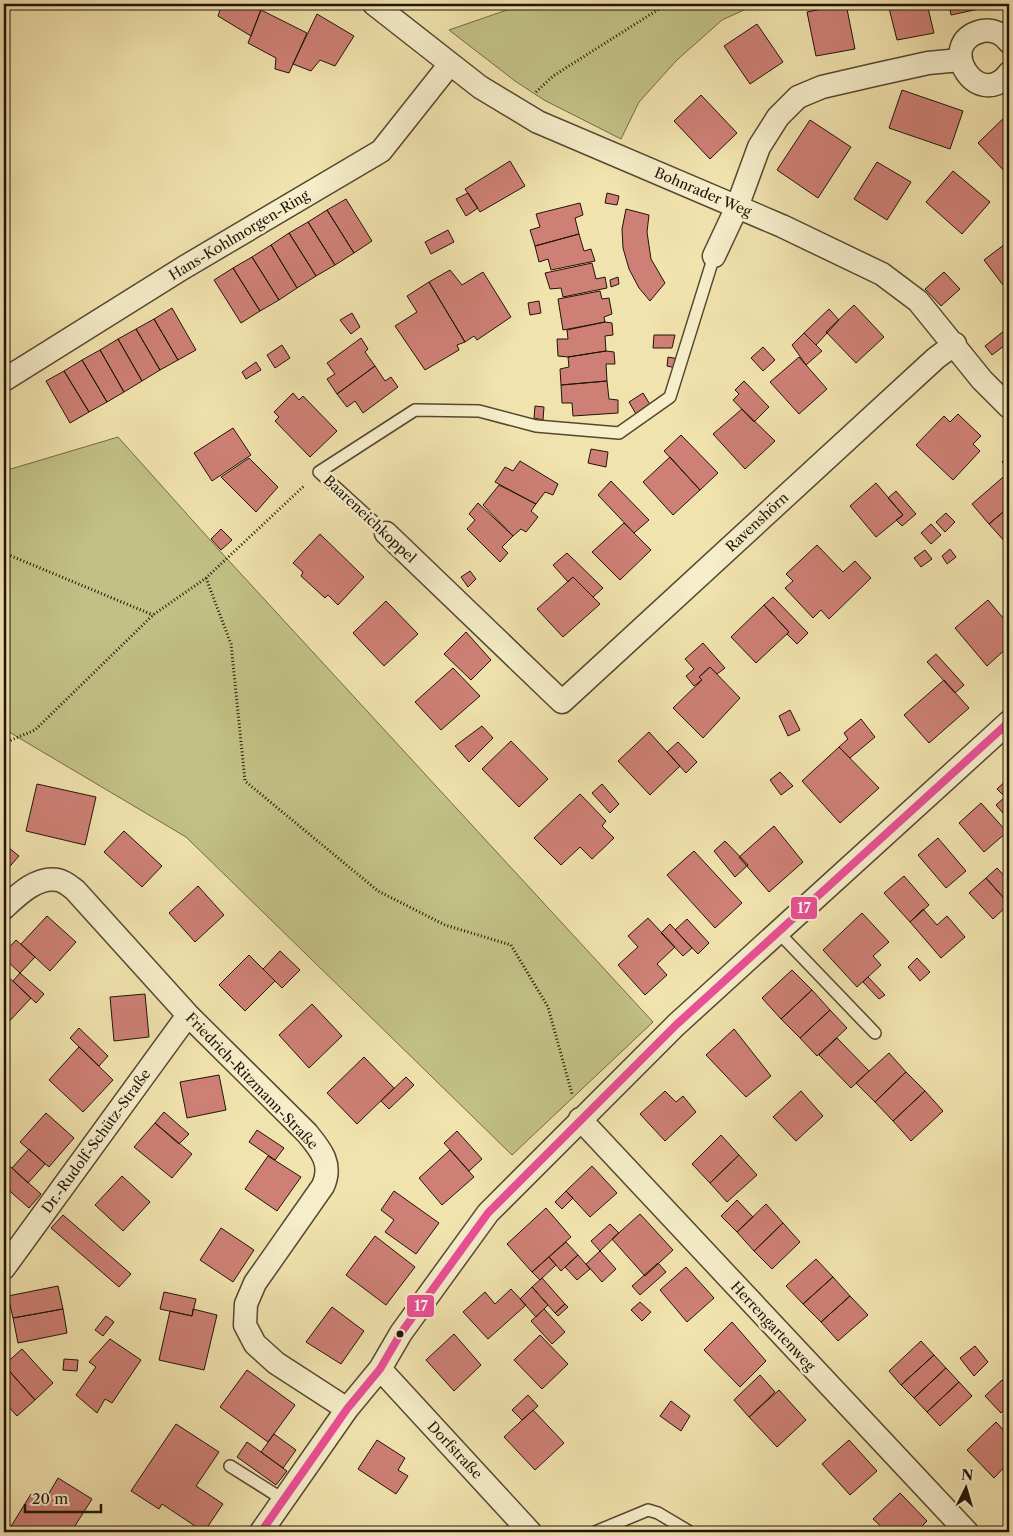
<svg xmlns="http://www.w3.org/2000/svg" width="1013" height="1536" viewBox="0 0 1013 1536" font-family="'Libre Caslon Text',serif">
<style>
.green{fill:#c2c185;stroke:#726a46}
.building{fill:#ce8076;stroke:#211406}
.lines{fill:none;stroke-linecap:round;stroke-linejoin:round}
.service-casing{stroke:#554830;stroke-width:14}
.minor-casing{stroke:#554830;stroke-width:25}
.path{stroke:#211406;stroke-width:3;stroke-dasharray:1 2.5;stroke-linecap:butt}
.service{stroke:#f6edca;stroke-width:11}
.minor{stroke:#f6edca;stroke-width:22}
.bus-1-casing{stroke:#f6edca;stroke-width:11}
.bus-1{stroke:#ea4f96;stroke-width:8}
.bus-dot{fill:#211406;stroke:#f6edca;stroke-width:2}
.labels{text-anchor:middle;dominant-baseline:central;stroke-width:5;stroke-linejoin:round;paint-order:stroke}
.street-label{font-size:14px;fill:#211406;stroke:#f6edca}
.line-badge{stroke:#f6edca;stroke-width:2}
.badge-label{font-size:14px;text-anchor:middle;font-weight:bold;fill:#fff}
</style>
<rect width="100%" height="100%" fill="#f1e3ae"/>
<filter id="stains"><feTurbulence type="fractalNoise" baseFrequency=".004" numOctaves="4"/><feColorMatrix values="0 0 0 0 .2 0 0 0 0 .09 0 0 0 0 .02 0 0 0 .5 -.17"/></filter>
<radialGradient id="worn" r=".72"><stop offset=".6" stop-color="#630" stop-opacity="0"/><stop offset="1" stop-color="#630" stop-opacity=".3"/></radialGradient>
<path class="green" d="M524 4H757L722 20 677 60 639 102 621 139 544 100 515 81 449 30Z
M118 437 219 550 653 1022 512 1155 186 837 4 729V471Z"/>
<path class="building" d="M222 4H263L251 36 218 16Z
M846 4 855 49 816 56 807 12Z
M910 4H927L934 33 897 40 889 8Z
M949 4H1002L951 15Z
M261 10 307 33 289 73 275 69 276 58 248 43Z
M317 14 354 36 335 66 320 60 311 71 293 64Z
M757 24 783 62 750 84 724 46Z
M902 90 963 111 950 149 889 128Z
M701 95 737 133 710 159 674 121Z
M1009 113V176L978 143Z
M810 120 851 147 818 198 777 170Z
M510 161 525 186 480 212 465 189Z
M877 162 911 182 887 220 854 199Z
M953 171 990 202 962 234 926 202Z
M468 193 478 208 466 216 456 199Z
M607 193 619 196 617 205 605 203Z
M346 199 372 241 354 253 327 210Z
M580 203 583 215 575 218 579 234 535 246 530 230 540 227 536 214Z
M626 209 649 215 647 232 651 259 665 283 650 301 639 288 629 269 623 248 622 229Z
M327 210 354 253 335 265 308 222Z
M308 222 335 265 316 276 289 233Z
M448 230 454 242 431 254 425 242Z
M289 233 316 276 297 288 271 245Z
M579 234 584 251 591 249 595 261 551 270 548 259 539 262 535 246Z
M1009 241V280L1003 285 984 260Z
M271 245 297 288 279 300 252 257Z
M252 257 279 300 260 311 233 268Z
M592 263 596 279 605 277 607 288 563 297 561 288 550 289 545 273Z
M233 268 260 311 241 323 214 280Z
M450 270 462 285 483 272 511 317 477 340 474 336 465 342 429 282Z
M944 272 960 289 941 306 925 289Z
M618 277 619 284 611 287 610 280Z
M429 282 465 342 457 345 459 350 425 370 395 326 417 312 407 296Z
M600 291 602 299 609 298 612 314 604 317 605 322 563 330 558 299Z
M539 301 541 313 530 315 528 303Z
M854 305 884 337 856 363 826 332Z
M172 308 196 350 178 360 154 319Z
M829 309 839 320 816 345 804 333Z
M352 313 360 327 351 334 340 320Z
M154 319 178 360 160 370 136 329Z
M605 322 612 323 613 335 605 336 606 351 568 357 558 356 557 339H568L567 330Z
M1009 327V342L992 355 985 346Z
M136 329 160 370 142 381 118 339Z
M804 333 822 351 806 365 792 345Z
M654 335H675L672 348H653Z
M361 338 368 349 365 352 375 366 337 394 327 379 335 374 327 363Z
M118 339 142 381 124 392 100 350Z
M282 345 290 358 275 368 267 355Z
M763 347 775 360 763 371 751 358Z
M100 350 124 392 107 402 82 360Z
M606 351 614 352 615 364H606L607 381 561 385 560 369 569 367 568 357Z
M668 357 679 359 676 368 667 366Z
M799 357 827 389 799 414 770 382Z
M82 360 107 402 89 412 64 371Z
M256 362 261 370 246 379 242 372Z
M375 366 385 381 391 377 398 387 363 413 355 401 347 407 337 394Z
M64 371 89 412 70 423 46 381Z
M607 381 609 399 618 400V413L573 416 572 403H562L561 385Z
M744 381 769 407 754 422 733 400 739 394 735 390Z
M293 393 299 400 303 396 337 431 310 457 275 421 279 417 274 412Z
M643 393 651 406 636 414 629 402Z
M535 406 544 407 543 420 534 418Z
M742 409 775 441 745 469 713 434Z
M958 414 981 436 973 444 980 451 953 480 916 445 944 416 950 422Z
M233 428 251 455 212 481 194 453Z
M681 435 718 473 700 490 664 451Z
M591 449 608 452 606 467 588 463Z
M1009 454V469L1002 462Z
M670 457 700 490 673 515 643 482Z
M249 458 278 487 256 512 221 477Z
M520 461 558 484 553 495 545 492 536 504 495 482 505 467 513 471Z
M1009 472V507L989 524 972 504Z
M611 481 649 520 634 533 598 495Z
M876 483 903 515 876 537 850 506Z
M499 485 536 504 531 511 538 517 526 532 521 529 513 536 483 505Z
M896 491 916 514 902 526 896 520 903 515 888 498Z
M478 503 513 536 502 547 508 553 500 562 467 529 475 520 469 514Z
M1009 507V542L1007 544 989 524Z
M946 513 955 522 945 532 936 522Z
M624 523 651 550 620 580 592 552Z
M931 524 941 535 931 544 921 533Z
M221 529 232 540 221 550 211 539Z
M320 534 364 577 338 605 328 595 325 598 301 576 303 572 293 563Z
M817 545 843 572 855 561 871 578 829 619 821 610 813 618 785 588 793 581 786 574Z
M950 549 956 557 947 564 942 556Z
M925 550 932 559 921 567 914 558Z
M567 553 603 588 593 597 573 577 568 582 553 565Z
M470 571 476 579 468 587 461 577Z
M573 577 600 604 563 637 537 609Z
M773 597 808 633 797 644 787 634 789 632 764 605Z
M988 600 1009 625V646L987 666 955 628Z
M386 601 418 634 384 666 353 633Z
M764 605 789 632 756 663 731 637Z
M466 632 491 660 471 680 444 654Z
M703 643 725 668 717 674 710 667 699 677 702 680 694 686 686 676 694 669 685 659Z
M936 654 964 685 955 693 927 662Z
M710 667 740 698 703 738 673 708 702 680 699 677Z
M453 668 480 696 441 730 415 702Z
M944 680 969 708 929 743 904 715Z
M790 710 800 730 788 736 779 716Z
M861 719 875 737 850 758 839 747 848 739 844 733Z
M482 726 493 738 469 762 455 746Z
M649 732 680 766 650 795 618 761Z
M511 741 548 779 519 807 482 769Z
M678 742 697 762 686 773 667 752Z
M839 747 879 788 840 823 802 781Z
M780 772 793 786 781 795 770 780Z
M1009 778V820L996 805 1005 797 997 789Z
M37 784 96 797 85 845 26 831Z
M602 784 619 804 610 813 592 793Z
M580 794 606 821 602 826 614 838 592 859 580 847 561 865 534 838Z
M981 803 1007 832 984 852 959 823Z
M774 826 803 862 769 892 739 857Z
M124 831 162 866 142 887 104 852Z
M938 838 966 871 946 888 918 855Z
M725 841 748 865 735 877 714 851Z
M4 844 19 856 4 873Z
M694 851 742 903 715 928 667 875Z
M997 868 1009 881V904L986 878Z
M904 876 929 905 910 922 884 893Z
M986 878 1009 904 993 919 969 893Z
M198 886 224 915 195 942 169 913Z
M923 909 937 925 947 916 965 937 941 958 910 922Z
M862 913 889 942 873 956 881 965 857 987 823 950Z
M47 916 76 942 50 971 21 944Z
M648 918 675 947 657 964 667 975 645 995 618 965 638 947 628 936Z
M687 919 709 943 698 954 675 930Z
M670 924 692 948 683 956 661 933Z
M16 940 35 957 20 973 4 958V953Z
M280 951 300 970 282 988 263 969Z
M249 955 275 981 245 1011 219 985Z
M917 958 930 972 920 981 908 967Z
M792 970 812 990 781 1019 762 998Z
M4 973 31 998 4 1027Z
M20 973 44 994 36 1003 13 981Z
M868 977 885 995 879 999 863 982Z
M812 990 830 1010 800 1038 781 1019Z
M145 994 149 1037 114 1041 110 997Z
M312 1004 342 1036 309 1068 279 1035Z
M830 1010 847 1028 817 1056 800 1038Z
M79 1028 108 1056 99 1066 70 1038Z
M734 1029 771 1076 746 1097 706 1055Z
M837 1038 869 1071 851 1088 819 1055Z
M79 1047 113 1080 83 1112 49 1080Z
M889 1053 906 1072 875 1102 856 1083Z
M364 1057 394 1088 357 1124 327 1093Z
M906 1072 925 1091 893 1121 875 1102Z
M219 1075 226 1110 187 1118 180 1082Z
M406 1077 414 1085 389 1109 381 1101Z
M665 1091 676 1102 683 1096 696 1112 665 1141 640 1114Z
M801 1091 823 1116 796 1141 773 1117Z
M925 1091 943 1111 911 1141 893 1121Z
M164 1112 189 1134 179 1144 155 1123Z
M46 1113 74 1138 49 1167 20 1142Z
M155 1123 192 1154 172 1178 134 1147Z
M257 1130 284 1148 275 1160 249 1142Z
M457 1131 482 1159 469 1171 444 1143Z
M721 1135 739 1155 710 1183 692 1164Z
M29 1149 45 1164 28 1183 12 1168Z
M450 1150 474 1177 442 1205 419 1178Z
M739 1155 757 1175 727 1202 710 1183Z
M268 1156 301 1177 277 1211 245 1189Z
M4 1161 41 1194 29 1208 4 1186Z
M592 1166 617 1193 590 1217 566 1191Z
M122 1176 150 1202 123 1231 95 1205Z
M394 1191 439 1223 416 1254 385 1232 394 1220 381 1210Z
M566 1191 573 1198 562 1209 555 1202Z
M737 1200 753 1217 737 1232 721 1216Z
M766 1204 783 1223 754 1251 737 1232Z
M546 1208 571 1237 532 1272 507 1244Z
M640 1214 673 1250 645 1276 612 1239Z
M63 1215 131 1274 119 1287 51 1228Z
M783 1223 800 1242 772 1269 754 1251Z
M610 1224 619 1233 600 1251 591 1241Z
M221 1228 254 1250 233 1282 200 1260Z
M375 1236 415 1267 386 1305 346 1275Z
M566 1242 578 1255 561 1271 549 1257Z
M600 1251 616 1269 602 1282 586 1264Z
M578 1255 590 1269 577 1280 565 1267Z
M549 1257 556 1265 540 1280 532 1272Z
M816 1259 833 1277 803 1304 786 1286Z
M658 1263 666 1272 640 1295 632 1286Z
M686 1267 714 1298 687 1322 660 1290Z
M833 1277 850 1296 821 1322 803 1304Z
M542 1278 565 1304 555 1313 532 1287Z
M58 1286 63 1309 13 1318 8 1296Z
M532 1287 548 1305 536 1317 520 1299Z
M511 1289 526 1305 488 1339 463 1312 485 1292 495 1304Z
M164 1292 196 1299 192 1316 160 1309Z
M850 1296 868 1315 838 1341 821 1322Z
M640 1302 651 1312 642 1321 631 1310Z
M565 1304 568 1307 558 1316 555 1313Z
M332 1307 364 1331 341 1364 306 1342Z
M63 1309 67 1333 18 1343 13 1318Z
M193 1309 217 1315 204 1370 159 1360 170 1311 192 1316Z
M544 1309 565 1332 552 1344 531 1321Z
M106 1316 114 1322 103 1336 95 1330Z
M732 1322 766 1361 740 1387 704 1350Z
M454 1334 481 1365 454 1391 426 1360Z
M540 1335 568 1364 542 1389 514 1360Z
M110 1339 141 1360 112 1403 105 1399 97 1413 76 1395 96 1367 89 1362Z
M921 1341 934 1355 901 1385 889 1371Z
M975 1346 988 1362 974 1376 960 1358Z
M22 1349 53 1383 35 1400 4 1365Z
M934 1355 946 1368 914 1398 901 1385Z
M64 1359 78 1360 77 1371 63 1370Z
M4 1365 35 1400 17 1416 4 1402Z
M946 1368 959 1382 927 1412 914 1398Z
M247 1370 295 1405 268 1442 220 1407Z
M760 1375 775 1392 749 1417 734 1400Z
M1002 1380 1009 1387V1405L1001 1413 985 1396Z
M959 1382 972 1396 940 1426 927 1412Z
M779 1390 806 1420 777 1447 749 1417Z
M528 1395 538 1406 522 1420 512 1410Z
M671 1401 690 1416 681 1431 660 1416Z
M533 1410 564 1443 535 1470 504 1437Z
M996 1422 1009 1436V1462L994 1478 967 1450Z
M176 1424 219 1452 196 1486 223 1504 204 1532 162 1504 159 1509 131 1491Z
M274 1434 296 1450 283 1468 261 1452Z
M377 1440 405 1458 398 1470 408 1476 396 1494 358 1469Z
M849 1440 877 1471 850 1495 822 1464Z
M247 1442 287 1471 276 1485 237 1457Z
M58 1478 92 1499 73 1529 77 1532H16L10 1528 31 1494 44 1502Z
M900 1493 927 1521 916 1532H887L873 1519Z"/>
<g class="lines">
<defs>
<path id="service" d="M386 533 319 472 415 410 479 411 536 426 619 433 670 397 714 256
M778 932 875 1033
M230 1466 284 1500
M595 1532 648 1510 658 1513 690 1532"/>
<path id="minor" d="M374 4 480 87 538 122 782 226 882 274 918 301 982 380 1009 407
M1009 42C1003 34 993 29 982 31 933 43 979 113 1009 73
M714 256 737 207 759 147 778 117 798 97 822 87 874 75 928 63 960 60
M4 380 183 268 381 151 450 64
M386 533 562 702 936 358 955 344
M4 908C18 895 37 876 58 880 64 881 71 887 75 890L188 1015 307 1133C321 1150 333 1164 323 1186L255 1283 246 1304 245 1325 255 1344 276 1363 347 1409
M580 1119 967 1532
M4 1268 188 1015
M380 1369 530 1532
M261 1532 347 1409 380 1369 401 1333 488 1213 676 1025 1009 722"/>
</defs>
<use href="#service" class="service-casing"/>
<use href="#minor" class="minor-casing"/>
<path class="path" d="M536 92 553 76 667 4
M4 553 153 615
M206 578 231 644 245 781 378 891 445 925 511 945 548 1007 572 1094
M4 743 35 730 153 615 206 578 305 485"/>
<use href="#service" class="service"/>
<use href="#minor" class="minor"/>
<defs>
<path id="bus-1" d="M261 1532 347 1409 380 1369 401 1333 488 1213 676 1025 1009 722"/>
</defs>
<use href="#bus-1" class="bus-1-casing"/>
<use href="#bus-1" class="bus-1"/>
</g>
<circle class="bus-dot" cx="400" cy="1334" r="4.5"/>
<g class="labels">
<g class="street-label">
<text transform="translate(703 192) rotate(23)">Bohnrader Weg</text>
<text transform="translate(239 235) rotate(-31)">Hans-Kohlmorgen-Ring</text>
<text transform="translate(370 519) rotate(43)">Baareneichkoppel</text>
<text transform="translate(757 522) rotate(-43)">Ravenshörn</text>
<text transform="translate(252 1081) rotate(46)">Friedrich-Ritzmann-Straße</text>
<text transform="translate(96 1141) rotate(-54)">Dr.-Rudolf-Schütz-Straße</text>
<text transform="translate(773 1326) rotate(47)">Herrengartenweg</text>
<text transform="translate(455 1450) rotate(47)">Dorfstraße</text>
</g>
</g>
<g class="line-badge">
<rect x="790" y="896" width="28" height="24" rx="5" fill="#ea4f96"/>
<rect x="406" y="1294" width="29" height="24" rx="5" fill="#ea4f96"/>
</g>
<g class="badge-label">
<text x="804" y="913">17</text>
<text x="421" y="1311">17</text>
</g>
<rect width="1013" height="1536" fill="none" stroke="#f1e3ae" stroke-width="20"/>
<rect x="5" y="5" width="1003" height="1526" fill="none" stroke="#211406" stroke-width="2.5"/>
<rect x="10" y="10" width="993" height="1516" fill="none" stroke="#211406"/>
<g transform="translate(966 1488) rotate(5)" stroke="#f6edca" stroke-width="4" paint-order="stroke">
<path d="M0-4L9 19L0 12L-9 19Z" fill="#211406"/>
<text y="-8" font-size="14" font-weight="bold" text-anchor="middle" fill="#211406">N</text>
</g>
<path d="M25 1504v8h76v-8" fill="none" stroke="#211406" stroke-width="2.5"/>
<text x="32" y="1504" font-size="15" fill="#211406" stroke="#f6edca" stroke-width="4" paint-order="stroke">20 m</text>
<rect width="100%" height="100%" filter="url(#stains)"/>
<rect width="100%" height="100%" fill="url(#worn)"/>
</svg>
